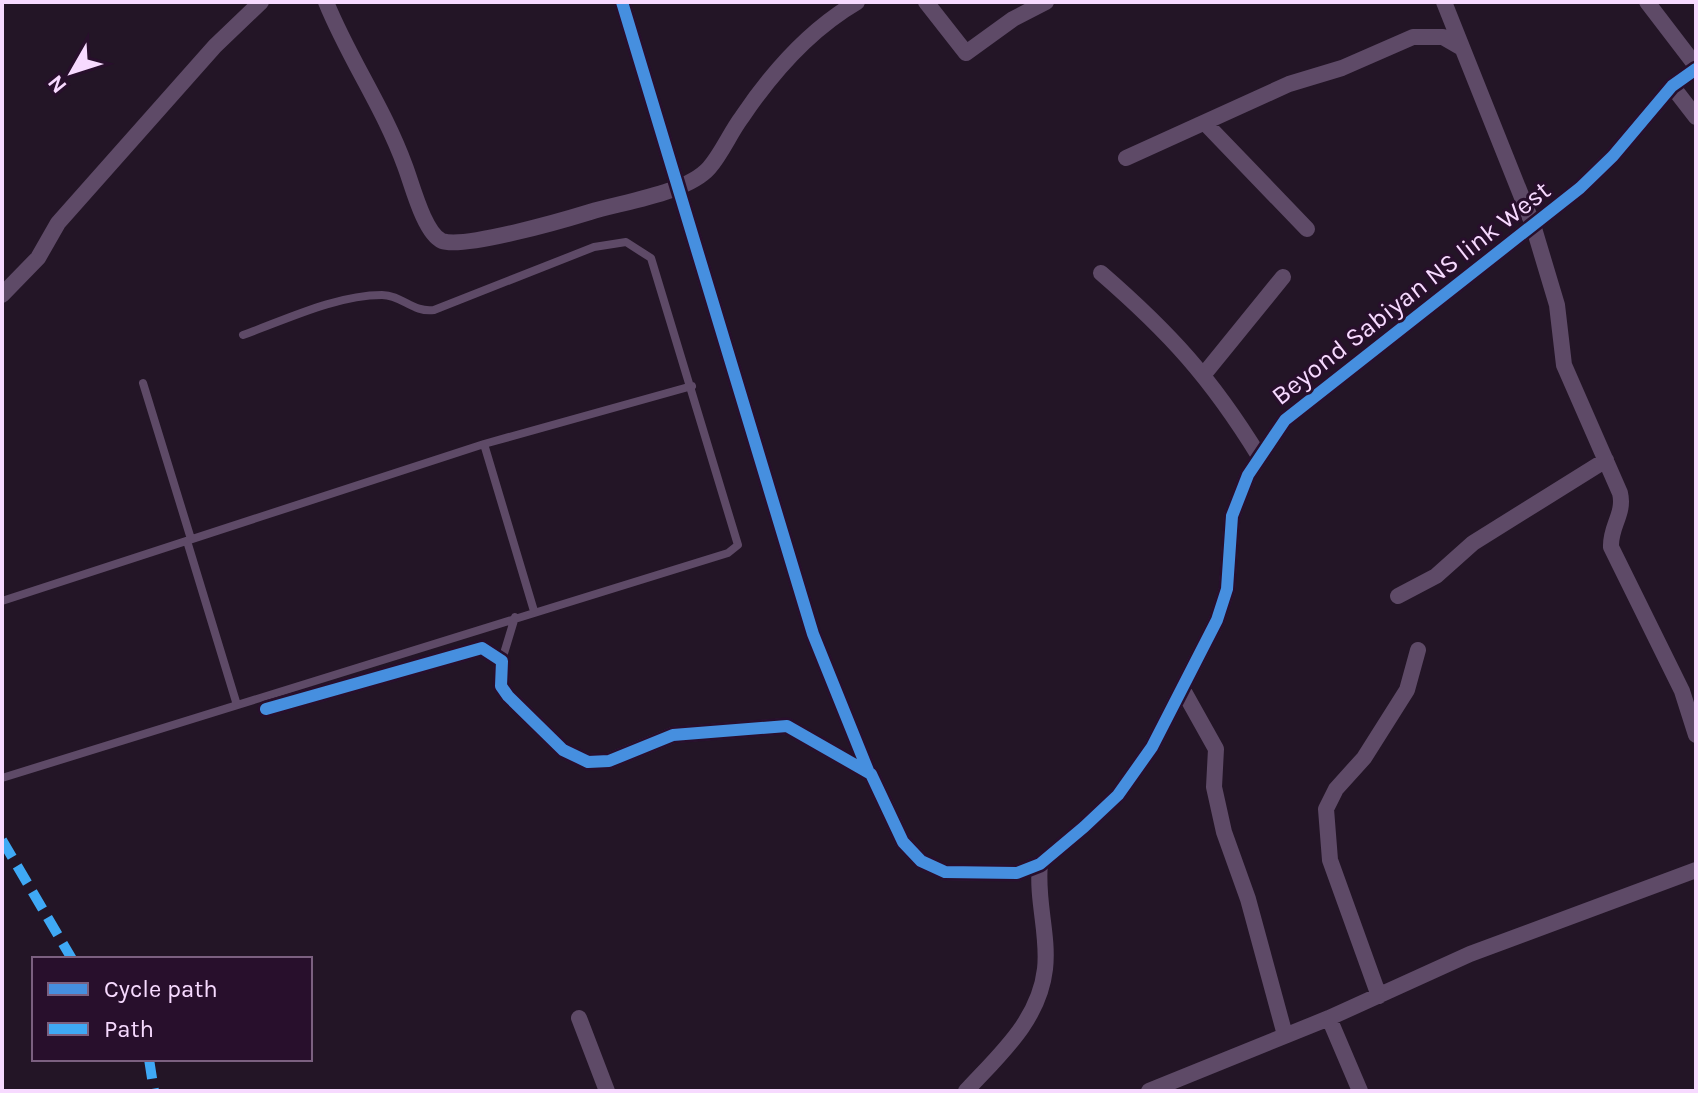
<svg xmlns="http://www.w3.org/2000/svg" width="1698" height="1093" viewBox="0 0 1698 1093" font-family="Karla,sans-serif">
<style>
.lines{fill:none;stroke-linecap:round;stroke-linejoin:round}
.lane{stroke:#5e4a67;stroke-width:8}
.street{stroke:#5e4a67;stroke-width:16}
.quiet{stroke:#3fa9f5;stroke-width:10;stroke-dasharray:20 10;stroke-linecap:butt}
.cycleway-casing{stroke:#280f2c;stroke-width:17}
.cycleway{stroke:#468fdf;stroke-width:12}
.labels{text-anchor:middle;dominant-baseline:central;stroke-width:6;stroke-linejoin:round;paint-order:stroke}
.street-label{font-size:26px;fill:#f7daff;stroke:#280f2c}
</style>
<rect width="100%" height="100%" fill="#231526"/>
<g class="lines">
<path class="lane" d="M143 383 191 539
M484 444 534 611
M187 541 237 705
M2 601 484 444 692 386
M502 660 515 617
M2 778 728 553 738 545 651 258 626 242 594 247 434 310C413 313 402 295 382 295 336 295 285 320 243 335"/>
<path class="street" d="M326 2C349 59 383 106 405 166 412 184 424 233 442 241 464 249 564 220 590 212 623 202 687 193 709 168 722 153 730 133 742 117 773 71 809 30 857 2
M622 2 813 634 869 773
M926 2 966 53 1013 19 1046 2
M1444 2 1533 225 1557 305 1564 365 1620 493C1625 514 1610 526 1611 547L1682 691 1696 735
M1647 2 1696 66
M1672 86 1696 117
M1205 123 1307 229
M1126 158 1289 84 1342 68 1413 37H1443L1462 48
M1101 273C1170 333 1211 378 1259 456
M2 295 38 258 58 223 215 46 261 2
M1205 373 1283 277
M1398 596 1436 576 1473 543 1606 460
M1183 690 1216 749 1214 787 1224 832 1248 899 1285 1035
M266 709 482 648 502 661 501 686 508 696 563 750 588 762 609 761 673 735 787 726 871 774 903 842 921 861 945 872 1017 873 1040 864 1084 827 1118 795 1152 747 1217 620 1227 589 1232 516 1248 475 1285 420 1580 188 1613 156 1672 86 1696 69
M1379 996 1330 860 1326 809 1336 789 1364 758 1407 690 1418 650
M579 1018 607 1091
M1329 1018 1360 1091
M966 1091C999 1055 1039 1021 1045 969 1049 935 1036 900 1040 864
M1149 1091 1329 1018 1470 954 1696 870"/>
<path class="quiet" d="M2 840 72 959
M149 1059 154 1091"/>
<defs>
<path id="cycleway" d="M622 2 813 634 869 773
M266 709 482 648 502 661 501 686 508 696 563 750 588 762 609 761 673 735 787 726 871 774 903 842 921 861 945 872 1017 873 1040 864 1084 827 1118 795 1152 747 1217 620 1227 589 1232 516 1248 475 1285 420 1580 188 1613 156 1672 86 1696 69"/>
</defs>
<use href="#cycleway" class="cycleway-casing"/>
<use href="#cycleway" class="cycleway"/>
</g>
<g class="labels">
<g class="street-label">
<text transform="translate(1411 293) rotate(-38)">Beyond Sabiyan NS link West</text>
</g>
</g>
<rect width="1698" height="1093" fill="none" stroke="#f7daff" stroke-width="8"/>
<rect x="32" y="957" width="280" height="104" fill="#280f2c" stroke="#7b6080" stroke-width="2"/>
<rect x="48" y="983" width="40" height="12" fill="#468fdf" stroke="#7b6080" stroke-width="2"/>
<text x="104" y="997" font-size="24" fill="#f7daff">Cycle path</text>
<rect x="48" y="1023" width="40" height="12" fill="#3fa9f5" stroke="#7b6080" stroke-width="2"/>
<text x="104" y="1037" font-size="24" fill="#f7daff">Path</text>
<g transform="translate(72 72) rotate(231)" stroke="#280f2c" stroke-width="6" paint-order="stroke">
<path d="M0-6L14 30L0 20L-14 30Z" fill="#f7daff"/>
<text y="-12" font-size="22" font-weight="bold" text-anchor="middle" fill="#f7daff">N</text>
</g>
</svg>
